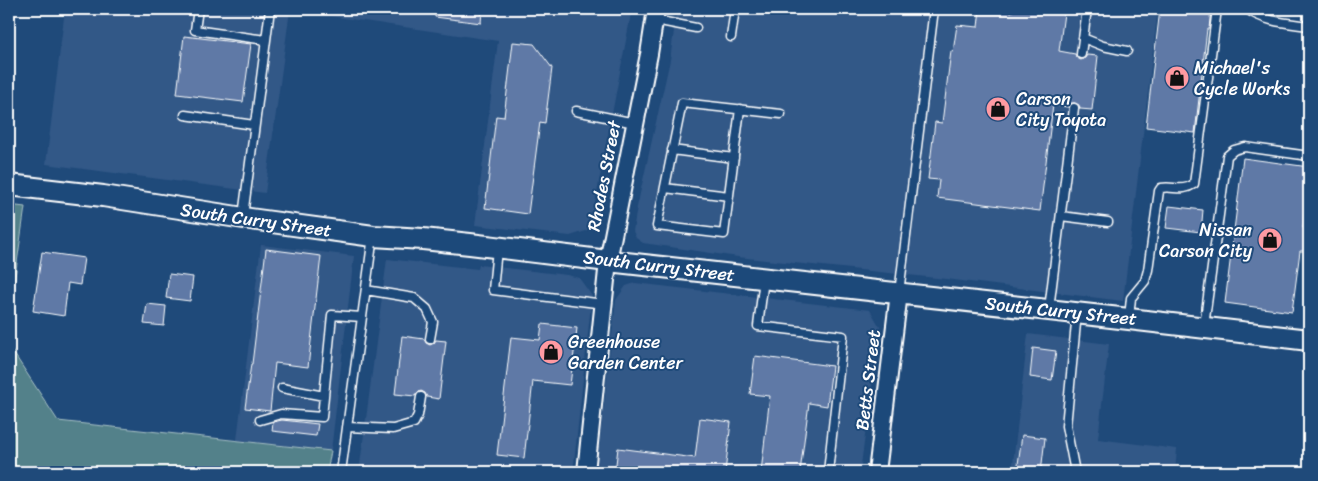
<svg xmlns="http://www.w3.org/2000/svg" width="1318" height="481" viewBox="0 0 1318 481" font-family="Sriracha,sans-serif">
<style>
.built{fill:#325887}
.grass{fill:#52818a;stroke:#a8c0c4}
.building{fill:#5e79a6;stroke:#fff}
.lines{fill:none;stroke-linecap:round;stroke-linejoin:round}
.service-casing{stroke:#fff;stroke-width:11}
.minor-casing{stroke:#fff;stroke-width:20}
.tertiary-casing{stroke:#fff;stroke-width:24}
.service{stroke:#1f4a7a;stroke-width:8}
.minor{stroke:#1f4a7a;stroke-width:16}
.tertiary{stroke:#1f4a7a;stroke-width:20}
.labels{text-anchor:middle;dominant-baseline:central;stroke-width:4;stroke-linejoin:round;paint-order:stroke}
.poi-label{font-size:18px;fill:#fff;stroke:#1f4a7a;text-anchor:start}
.street-label{font-size:18px;fill:#fff;stroke:#1f4a7a}
</style>
<rect width="100%" height="100%" fill="#1f4a7a"/>
<filter id="ink" filterUnits="userSpaceOnUse"><feTurbulence type="fractalNoise" baseFrequency=".02" numOctaves="2"/><feDisplacementMap in="SourceGraphic" scale="10" xChannelSelector="R" yChannelSelector="G"/><feConvolveMatrix kernelMatrix="1 2 1 2 8 2 1 2 1" color-interpolation-filters="sRGB"/></filter>
<g filter="url(#ink)">
<path class="built" d="M65 9H632L591 224 586 231 570 236 475 225 498 41 290 10 265 193 46 164Z
M677 9H1158L1123 301 946 279 738 257 643 243 636 238 633 231 637 207 670 60Z
M261 245 354 256 331 451 237 440Z
M387 259 478 269 479 265 567 275 579 278 592 296 573 472H359Z
M635 283 870 310 880 327 860 472H596L616 300 626 286Z
M1028 334 1109 344 1098 439 1177 449 1175 472H1012Z"/>
<path class="grass" d="M9 205 25 207 9 319Z
M9 346 58 421 331 451 327 472H9Z"/>
<path class="building" d="M435 9H482L481 23 435 17Z
M980 9 1012 12 1013 9H1035L1064 13 1059 51 1075 54 1077 58 1081 60 1085 58 1087 55 1098 56 1092 110 1080 109 1079 105 1075 103H1071L1068 107 1053 105 1040 211 937 198 939 180 928 179 935 122 942 123 951 51 953 52 957 25 978 27Z
M1160 9H1211L1209 29H1207L1195 133 1146 127Z
M184 36 251 44 243 102 177 94Z
M513 42 534 44 552 68 545 123 540 122 528 214 485 208 496 116 504 117Z
M1243 158 1309 167 1303 228H1308L1305 251H1300L1292 312 1225 303Z
M1169 206 1203 210 1201 232 1166 228Z
M266 249 321 256 308 367 275 363 270 411 245 408 251 364H252Z
M42 252 84 258 80 285 68 283 64 316 33 311Z
M169 274 193 277 190 301 166 298Z
M147 304 166 306 164 326 144 324Z
M542 324 577 328 570 385 533 381 524 458 497 455 511 337 540 340Z
M402 336 424 339 426 343 430 345 434 343 436 340 446 341 439 399 427 397 425 393 421 391 417 393 415 396 395 394Z
M1033 348 1056 351 1052 380 1030 377Z
M755 356 832 366 827 406 809 403 800 472H761L770 396 750 394Z
M700 418 731 422 725 472H615L618 448 695 458Z
M282 420 318 424 316 436 272 431 273 422Z
M1022 435 1045 438 1041 472H1017Z"/>
<g class="lines">
<defs>
<path id="service" d="M198 9 195 30 266 40 270 9
M1247 9C1264 22 1288 23 1309 26
M655 20 696 28
M731 37 735 9
M1083 38 1103 46 1127 51
M1081 54 1087 9
M740 109 724 234 657 226 682 103 781 114
M576 111 635 123
M185 115 254 125
M672 150 734 158
M665 188 729 196
M243 216 266 40
M1061 216 1108 222
M497 249 493 290 604 304
M764 279 758 326 843 336 828 472
M366 290 414 298 427 309 433 322 430 339
M899 293 934 9
M1049 309 1074 108
M1129 318 1131 298 1145 281 1148 270 1159 191 1161 188C1174 186 1182 192 1194 184L1217 9
M1204 326 1227 156 1234 150 1245 147 1309 156
M282 388 324 396 332 315 362 317
M260 420 281 414 322 417 324 396
M347 427 393 429 414 423 418 415 421 397
M341 472 373 236
M1075 472 1066 426 1077 313"/>
<path id="minor" d="M586 472 608 261 649 54 656 9
M877 472 899 293"/>
<path id="tertiary" d="M9 185 103 196 250 219 373 236 423 239 470 244 608 261 1129 319 1309 340"/>
</defs>
<use href="#service" class="service-casing"/>
<use href="#minor" class="minor-casing"/>
<use href="#tertiary" class="tertiary-casing"/>
<use href="#service" class="service"/>
<use href="#minor" class="minor"/>
<use href="#tertiary" class="tertiary"/>
</g>
</g>
<defs>
<symbol id="shop-disc" viewBox="-11 -11 22 22"><circle r="9.5" fill="#ff9aa2" stroke="#1f4a7a"/><path d="M-5-2.5h2.3a2.7 3.5 0 0 1 5.4 0H5L5.5 6h-11ZM-1.5-2.5h3a1.5 2.3 0 0 0-3 0Z" fill="#111"/></symbol>
</defs>
<g fill-rule="evenodd">
<use href="#shop-disc" x="1163" y="64" width="28" height="28"/>
<use href="#shop-disc" x="984" y="95" width="28" height="28"/>
<use href="#shop-disc" x="1256" y="226" width="28" height="28"/>
<use href="#shop-disc" x="537" y="338" width="28" height="28"/>
</g>
<g class="labels">
<g class="poi-label">
<text x="1194" y="68">Michael's<tspan x="1194" dy="21">Cycle Works</tspan></text>
<text x="1016" y="99">Carson<tspan x="1016" dy="21">City Toyota</tspan></text>
<text x="1252" y="230" text-anchor="end">Nissan<tspan x="1252" dy="21">Carson City</tspan></text>
<text x="568" y="342">Greenhouse<tspan x="568" dy="21">Garden Center</tspan></text>
</g>
<g class="street-label">
<text transform="translate(604 176) rotate(-79)">Rhodes Street</text>
<text transform="translate(256 220) rotate(8)">South Curry Street</text>
<text transform="translate(659 266) rotate(7)">South Curry Street</text>
<text transform="translate(1061 311) rotate(6)">South Curry Street</text>
<text transform="translate(868 380) rotate(-83)">Betts Street</text>
</g>
</g>
<rect width="1318" height="481" fill="none" stroke="#1f4a7a" stroke-width="30"/>
<rect x="15" y="15" width="1288" height="451" fill="none" stroke="#fff" stroke-width="2" filter="url(#ink)"/>
</svg>
